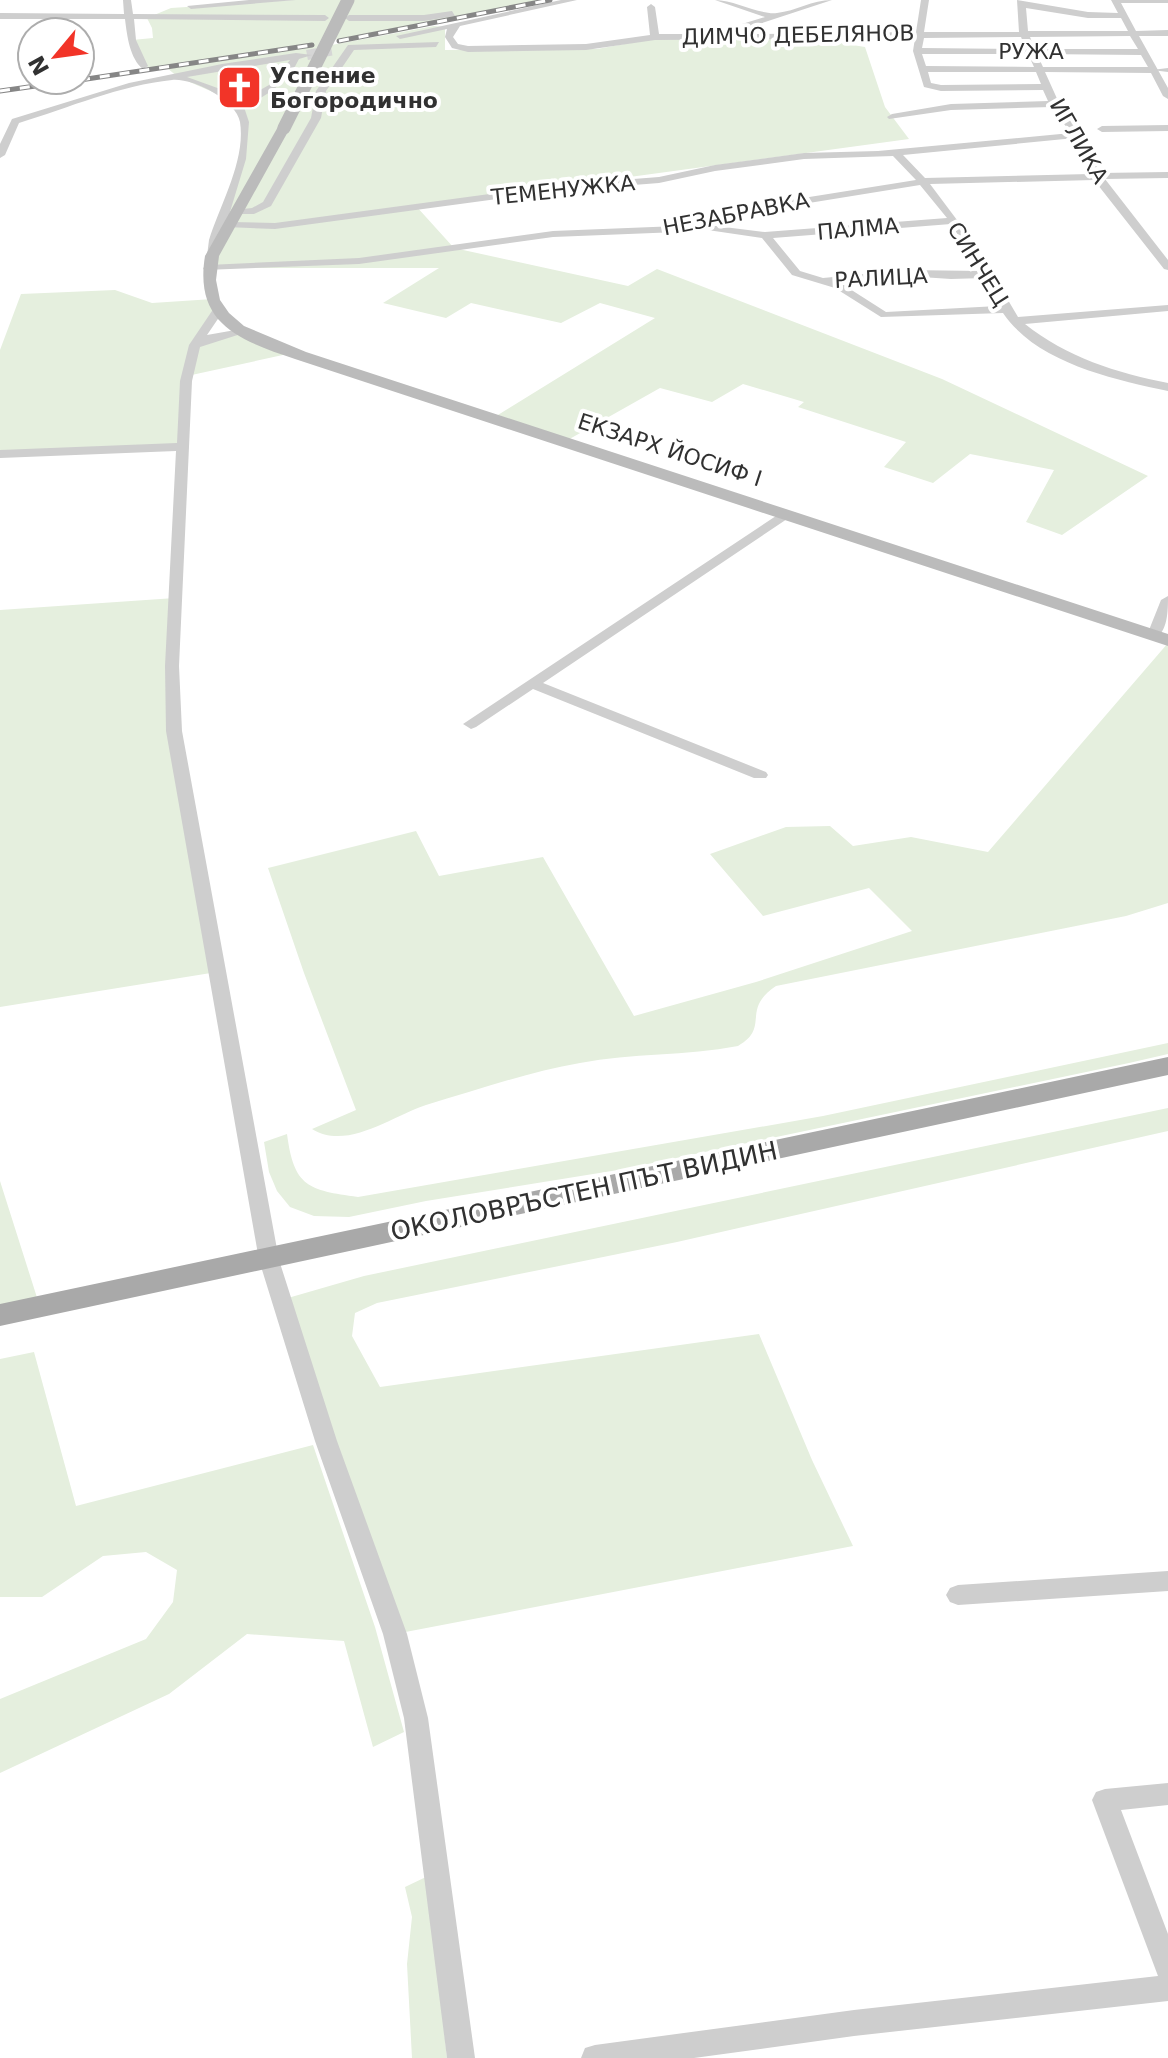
<svg xmlns="http://www.w3.org/2000/svg" width="1168" height="2058" viewBox="0 0 1168 2058" font-family="'DejaVu Sans',sans-serif">
<style>
.green{fill:#e5efde}
.lines{fill:none;stroke-linecap:round;stroke-linejoin:round}
.minor-tunnel{stroke:#d6d6d6;stroke-width:10;stroke-dasharray:10 5;stroke-linecap:butt}
.pedestrian{fill:#cecece;fill-rule:evenodd}
.minor{fill:#cecece;fill-rule:evenodd}
.secondary{fill:#bbb;fill-rule:evenodd}
.primary{fill:#a9a9a9;fill-rule:evenodd}
.rail-casing{stroke:#868686;stroke-width:5}
.rail{stroke:#fff;stroke-width:3;stroke-dasharray:10;stroke-linecap:butt}
.secondary-bridge{stroke:#bbb;stroke-width:13}
.labels{text-anchor:middle;dominant-baseline:central;stroke-width:8;stroke-linejoin:round;paint-order:stroke}
.far-street-label{font-size:22px;fill:#313131;stroke:#fff}
.far-poi-label{font-size:22px;font-weight:bold;fill:#313131;stroke:#fff;text-anchor:start}
.street-label{font-size:26px;fill:#313131;stroke:#fff}
</style>
<rect width="100%" height="100%" fill="#fff"/>
<path class="green" d="M292 0H541L328 41 326 46 434 26 445 27V50L597 49 652 39H815L865 47 885 107 909 139 416 206 454 248 628 286 657 269 942 379 1148 476 1062 535 1026 522 1054 470 970 454 933 483 884 467 906 442 798 407 804 402 743 384 712 402 660 388 566 441 493 418 655 318 600 303 561 323 471 303 446 318 383 303 439 268H208L236 182 245 126 229 99 178 77 167 68C140 71 142 63 132 40L153 38 152 28 147 18 171 8Z
M115 290 152 303 213 299 218 310 196 343 241 332 292 353 187 376 182 447 0 454V350L21 294Z
M175 598 172 666 217 972 0 1007V610Z
M1168 643V903L1126 916 776 986C740 1010 771 1027 738 1046 686 1056 632 1053 580 1063 528 1072 477 1090 426 1105 392 1116 347 1151 312 1129L356 1110 304 973 268 868 416 831 439 876 543 857 634 1016 756 982 912 931 869 888 763 916 710 854 786 827 830 826 853 846 911 837 988 852Z
M1168 1043V1054L1129 1063 624 1169 426 1201 349 1217 314 1216 290 1207 277 1191 269 1172 264 1142 287 1134C294 1187 308 1190 358 1197L823 1116Z
M1168 1108V1131L677 1242 377 1303 355 1313 352 1336 380 1387 759 1334 812 1460 853 1546 395 1634 281 1300 364 1276Z
M0 1181 40 1307 0 1315Z
M34 1352 76 1506 313 1445 375 1627 404 1732 373 1747 344 1641 247 1634 169 1694 0 1773V1699L146 1639 173 1602 177 1570 146 1552 103 1556 42 1597H0V1359Z
M428 1876 447 2058H412L407 1964 412 1917 405 1887Z"/>
<g class="lines">
<path class="minor-tunnel" d="M307 55 335 50"/>
<path class="pedestrian" d="M1168 68V72L1152 70Z"/>
<path class="minor" d="M123 0H131L133 14 325 15 329 18 325 21 134 19 136 40 148 66 143 69C130 59 127 36 125 19H0V13L124 14Z
M249 0H296L191 9 187 6Z
M561 0H577L460 26 453 37 458 44 468 46 586 44 650 35 647 7 651 4 655 7 659 34H746L742 24 765 17 715 0C735 0 759 15 777 13 796 11 812 0 832 0L750 27 756 34 916 32 921 0H929L924 32H1019L1017 0 1088 12 1118 13 1111 0H1168V3H1121L1136 31 1168 30V36H1139L1168 88V99L1163 96 1151 73 1045 72 1059 103 1083 135 1100 173 1168 172V178L1105 179 1168 260V270L1164 269 1094 180 930 184 975 244 1018 317 1168 305V311L1025 324C1066 357 1117 373 1168 383V391C1113 379 1037 363 1003 313L881 317 835 288 792 275 762 238 694 228 678 232 553 237 359 264 204 270 203 268 208 265 359 258 553 231 678 226 778 202 916 180 893 156 804 159 715 171 659 183 557 191 275 229 226 227 225 225 230 222 275 223 557 185 659 177 715 165 804 153 878 151 1071 133 1051 107 951 110 889 119 887 117 892 114 951 104 1048 101 1043 90 941 91 924 87 913 51 915 38 655 40 586 50 468 52 452 48 445 37 447 29 400 39 396 36ZM1026 8 1088 18H1121L1128 31H1028ZM1130 36 1138 49H1035L1030 37ZM1021 37 1026 49 922 48 924 38ZM922 54H1028L1034 67 926 66ZM1037 54 1141 55 1148 67H1043ZM928 72H1036L1041 84 941 85 931 83ZM1075 138 1090 174 925 178 903 155ZM920 185 947 218 765 232 708 225 778 208ZM951 224 981 271 906 270 823 278 800 271 773 238ZM906 276 951 279 984 278 998 306 886 312 839 282Z
M452 11 455 16 424 21H349L345 18 349 15H424Z
M439 42 436 47 354 50 326 91 321 118 271 206 254 214H234V210L252 208 263 202 311 118 316 91 348 45Z
M296 53 312 55 299 59C288 83 267 95 244 107L249 122 246 159 216 258 207 256 209 240C220 205 246 160 240 122 236 100 193 78 172 80 121 85 68 108 19 123L5 155 0 158V144L12 119 129 83 222 64ZM290 60 269 85 239 102 223 90 187 77Z
M1168 125V131L1102 132 1097 129 1102 126Z
M214 308 224 310 207 335 241 329 247 332 200 347 192 381 179 666 182 731 279 1260 337 1441 407 1634 428 1718 475 2058H447L404 1718 383 1634 315 1441 259 1260 166 731 165 666 176 451 0 458V450L177 443 180 381 189 345Z
M785 510 792 514 790 517 543 683 766 772 768 775 766 778H754L533 689 476 727 471 729 463 724Z
M1168 596C1168 611 1168 632 1154 639L1149 638 1147 635 1161 600Z
M1168 1571V1591L958 1605 950 1602 946 1595 950 1588 958 1585Z
M1168 1783V1805L1121 1810 1168 1934V2001L854 2036 694 2058H581L585 2048 595 2045 854 2010 1158 1976 1092 1800 1096 1792 1105 1789Z"/>
<path class="secondary" d="M279 125 290 128 219 256 216 280 220 300 229 313 244 326 306 352 1168 634V646L295 359C239 340 194 324 205 256Z"/>
<path class="primary" d="M1168 1057V1075L0 1326V1304Z"/>
<defs>
<path id="rail" d="M339 41 550 0
M80 80 312 45
M0 91 78 80"/>
</defs>
<use href="#rail" class="rail-casing"/>
<use href="#rail" class="rail"/>
<path class="secondary-bridge" d="M284 128 348 0"/>
</g>
<defs>
<symbol id="church-square" viewBox="-11 -11 22 22"><rect x="-9" y="-9" width="18" height="18" rx="4" fill="#f23428" stroke="#fff"/><path d="M-1.2-6h2.4v3.5h3.3v2.4h-3.3V6h-2.4V-.1h-3.3v-2.4h3.3Z" fill="#fff"/></symbol>
</defs>
<g fill-rule="evenodd">
<use href="#church-square" x="214" y="62" width="51" height="51"/>
</g>
<g class="labels">
<g class="far-street-label">
<text transform="translate(798 35) rotate(-1)">ДИМЧО ДЕБЕЛЯНОВ</text>
<text x="1031" y="51">РУЖА</text>
<text transform="translate(1079 141) rotate(60)">ИГЛИКА</text>
<text transform="translate(563 190) rotate(-6)">ТЕМЕНУЖКА</text>
<text transform="translate(736 214) rotate(-11)">НЕЗАБРАВКА</text>
<text transform="translate(858 229) rotate(-5)">ПАЛМА</text>
<text transform="translate(978 264) rotate(58)">СИНЧЕЦ</text>
<text transform="translate(881 278) rotate(-3)">РАЛИЦА</text>
<text transform="translate(670 450) rotate(18)">ЕКЗАРХ ЙОСИФ I</text>
</g>
<g class="far-poi-label">
<text x="270" y="75">Успение<tspan x="270" dy="25">Богородично</tspan></text>
</g>
<g class="street-label">
<text transform="translate(584 1191) rotate(-12)">ОКОЛОВРЪСТЕН ПЪТ ВИДИН</text>
</g>
</g>
<g transform="translate(56 56) rotate(241)"><circle r="38" fill="#ffffff" stroke="#adadad" stroke-width="2"/>
<path d="M0-6L14 30L0 20L-14 30Z" fill="#f23428"/>
<text y="-12" font-size="22" font-weight="bold" text-anchor="middle" fill="#313131">N</text>
</g>
</svg>
